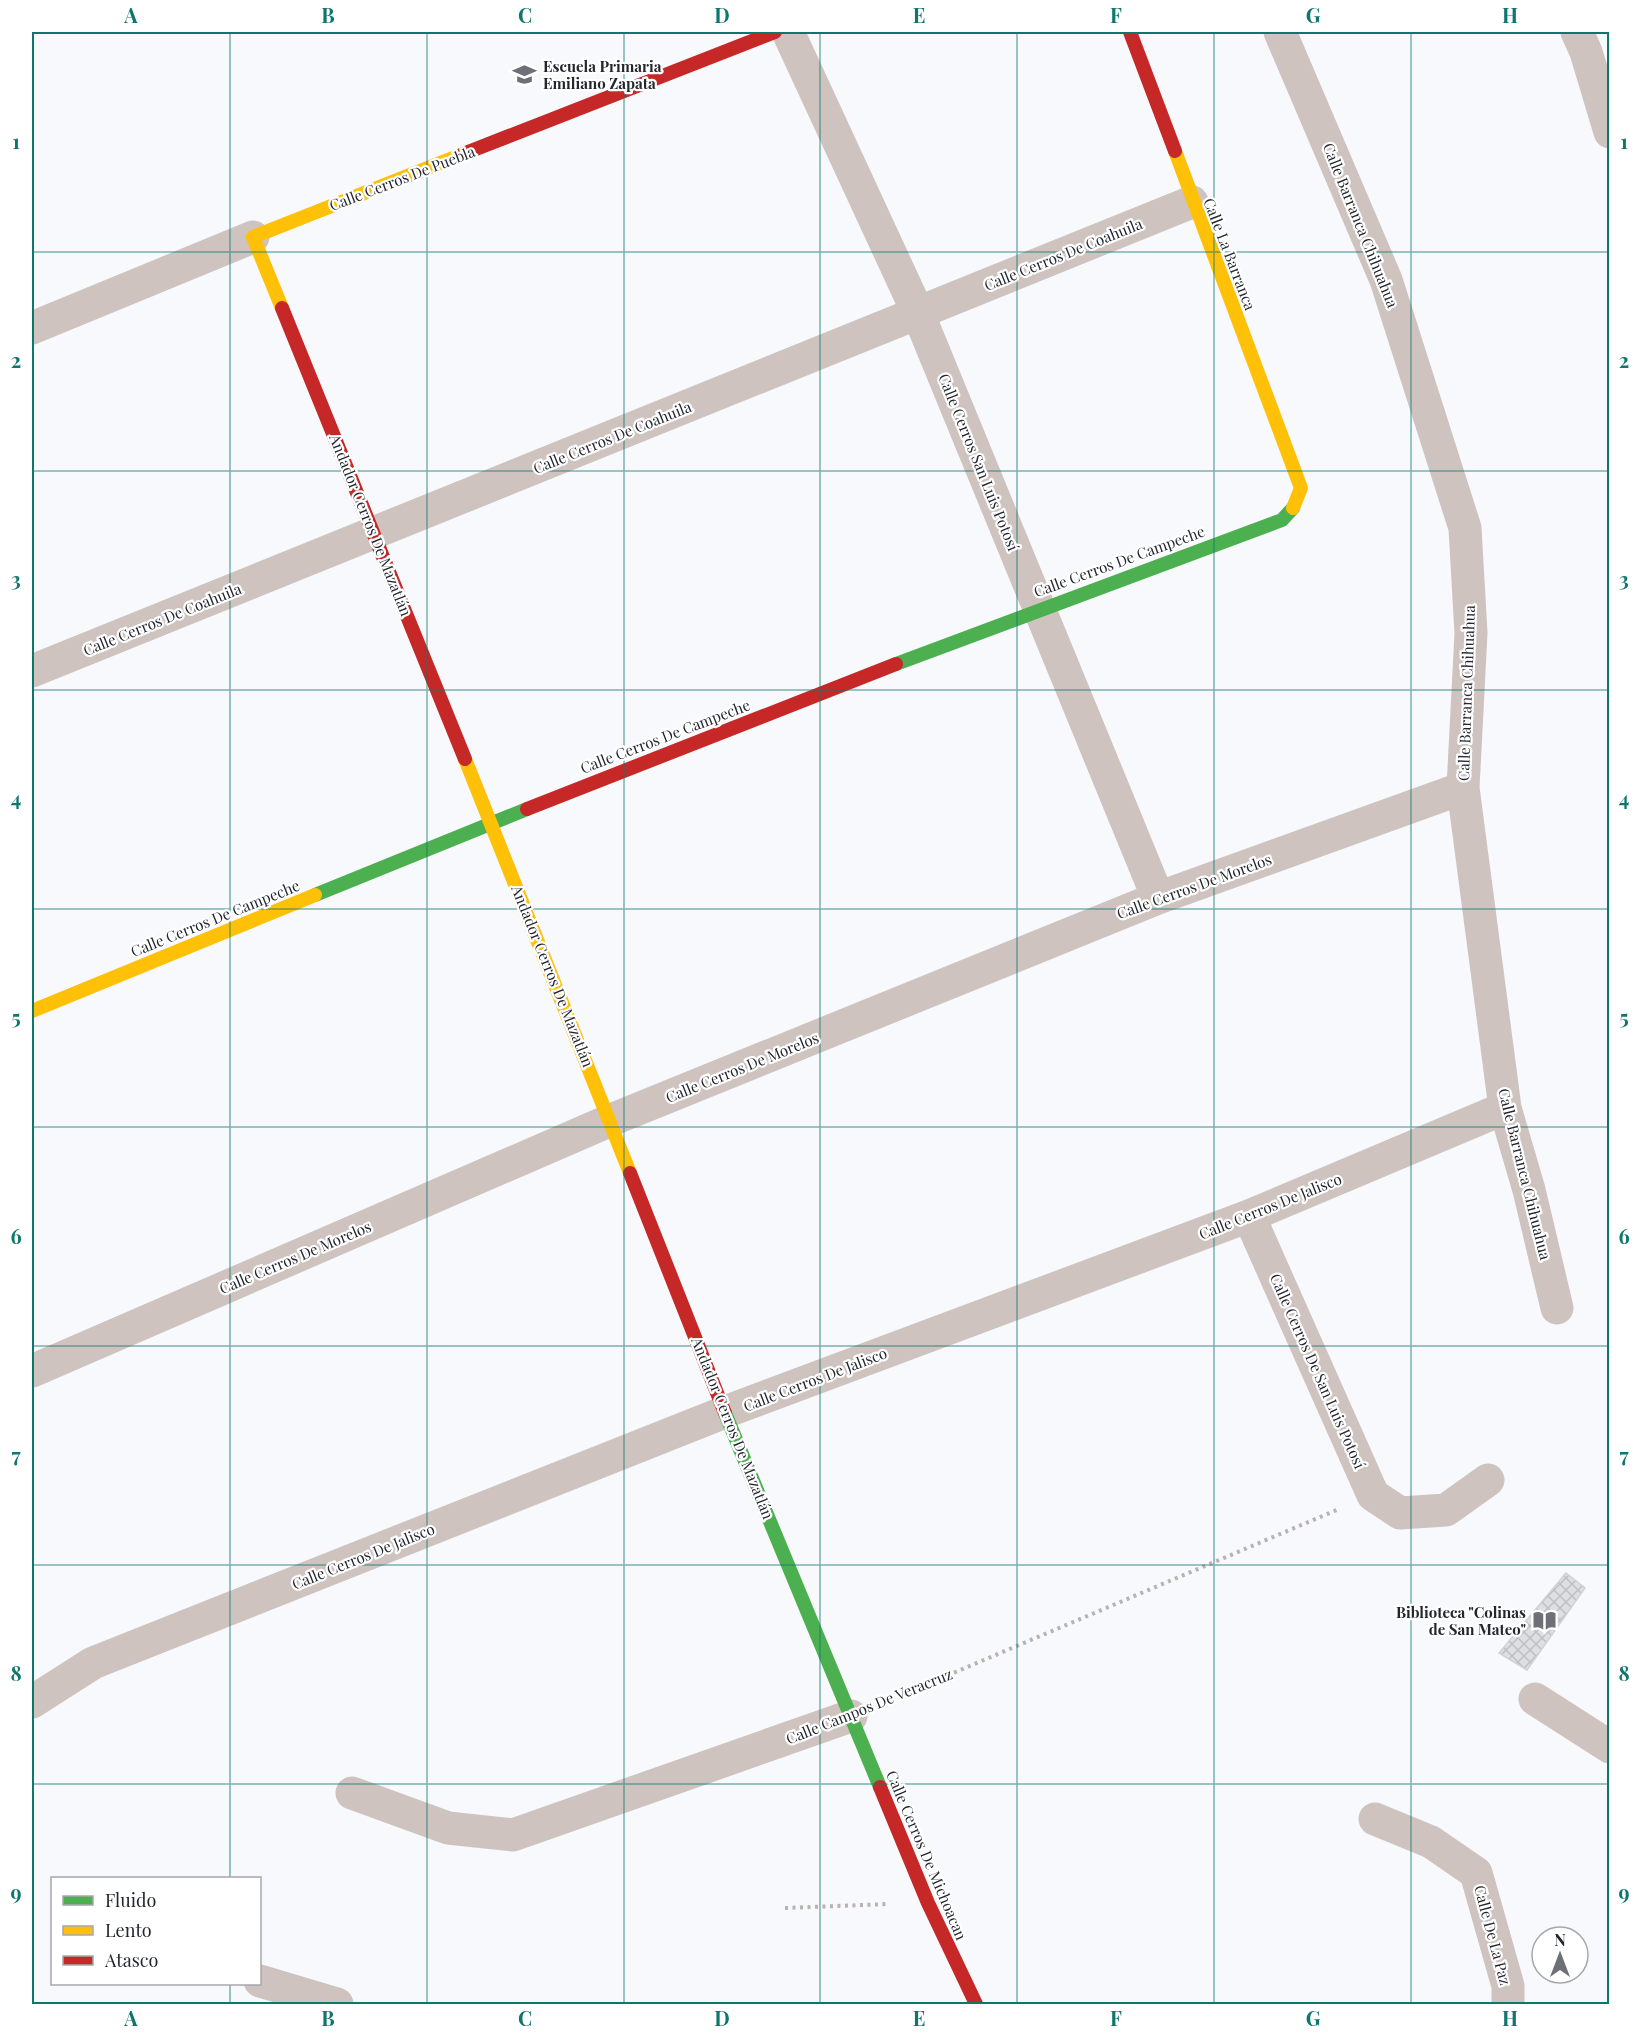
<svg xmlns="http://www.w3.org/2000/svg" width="1641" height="2036" viewBox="0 0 1641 2036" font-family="'Playfair Display',serif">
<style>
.building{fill:url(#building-cross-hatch);stroke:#ced1d7;stroke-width:1.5}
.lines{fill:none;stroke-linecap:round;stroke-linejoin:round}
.path{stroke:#b8b2b0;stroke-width:4;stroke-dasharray:3 4.5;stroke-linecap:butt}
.street{stroke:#cec3bf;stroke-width:33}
.fast{stroke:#4caf50;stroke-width:14}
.slow{stroke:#ffc107;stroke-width:14}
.jam{stroke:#c62828;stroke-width:14}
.grid{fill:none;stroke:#0f766e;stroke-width:1.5;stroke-opacity:0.55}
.labels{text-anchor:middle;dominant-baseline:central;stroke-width:4.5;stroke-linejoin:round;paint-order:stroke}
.poi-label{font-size:15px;font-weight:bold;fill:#23262e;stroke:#fff;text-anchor:start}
.street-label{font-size:15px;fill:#23262e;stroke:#fff}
.neatline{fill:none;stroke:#0f766e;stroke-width:2}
.grid-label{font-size:20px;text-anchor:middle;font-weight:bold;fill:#0f766e}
</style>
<defs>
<pattern id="building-cross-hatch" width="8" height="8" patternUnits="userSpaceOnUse" patternTransform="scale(1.5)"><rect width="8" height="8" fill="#dddfe3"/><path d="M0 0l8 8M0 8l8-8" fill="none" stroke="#bdbfc3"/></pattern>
</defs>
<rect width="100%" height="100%" fill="#f7f9fc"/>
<path class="building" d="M1566 1573 1585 1588 1527 1670 1499 1653Z"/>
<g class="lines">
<path class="path" d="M885 1702 1339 1509
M785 1908 888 1904"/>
<path class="street" d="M788 32 918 313 1158 898
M1280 32 1386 280 1465 528 1471 633 1463 788 1505 1108 1529 1190 1557 1308
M1577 32 1586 52 1610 132
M32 328 253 237
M32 671 1192 202
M1249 1216 1373 1495 1400 1513 1446 1510 1488 1480
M32 1371 611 1120 1158 898 1463 788
M1535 1699 1610 1747
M32 1702 93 1663 725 1412 1249 1216 1505 1108
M352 1793 448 1828 513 1835 851 1716
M1375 1819 1431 1842 1476 1873 1508 1986V2004
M260 1981 337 2004"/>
<path class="fast" d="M896 664 1282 520 1293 508
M315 895 527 809
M725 1413 880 1787"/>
<path class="slow" d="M1175 151 1301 488 1293 508
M282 308 253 237 463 154
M465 759 630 1173
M32 1011 315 895"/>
<path class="jam" d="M1130 32 1175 151
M463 154 775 32
M282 308 465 759
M527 809 896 664
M630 1173 725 1413
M880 1787 928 1903 976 2004"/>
</g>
<path class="grid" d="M230 32V1878M427 32V2004M624 32V2004M820 32V2004M1017 32V2004M1214 32V2004M1411 32V2004M32 252H1610M32 471H1610M32 690H1610M32 909H1610M32 1127H1610M32 1346H1610M32 1565H1610M32 1784H1610M230 1984V2004"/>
<defs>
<symbol id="school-bare" viewBox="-9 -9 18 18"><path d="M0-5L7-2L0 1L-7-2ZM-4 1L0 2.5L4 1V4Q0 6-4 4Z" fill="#6d7076" stroke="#fff" stroke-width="2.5" paint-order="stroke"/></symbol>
<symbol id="library-bare" viewBox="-9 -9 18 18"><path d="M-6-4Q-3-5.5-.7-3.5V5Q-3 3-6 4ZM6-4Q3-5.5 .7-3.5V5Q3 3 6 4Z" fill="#6d7076" stroke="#fff" stroke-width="2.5" paint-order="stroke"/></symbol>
</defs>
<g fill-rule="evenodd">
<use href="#school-bare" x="508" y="58" width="33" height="33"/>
<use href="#library-bare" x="1528" y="1604" width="33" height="33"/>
</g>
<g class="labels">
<g class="poi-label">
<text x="543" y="66">Escuela Primaria<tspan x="543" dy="17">Emiliano Zapata</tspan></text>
<text x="1526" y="1612" text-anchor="end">Biblioteca "Colinas<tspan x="1526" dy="17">de San Mateo"</tspan></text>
</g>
<g class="street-label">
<text transform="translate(402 178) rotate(-21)">Calle Cerros De Puebla</text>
<text transform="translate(1361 225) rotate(68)">Calle Barranca Chihuahua</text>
<text transform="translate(1063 254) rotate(-22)">Calle Cerros De Coahuila</text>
<text transform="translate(1230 254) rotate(69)">Calle La Barranca</text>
<text transform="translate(612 437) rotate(-22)">Calle Cerros De Coahuila</text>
<text transform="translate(979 462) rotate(68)">Calle Cerros San Luis Potosí</text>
<text transform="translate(371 525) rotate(68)">Andador Cerros De Mazatlán</text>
<text transform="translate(1119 561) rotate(-20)">Calle Cerros De Campeche</text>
<text transform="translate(162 619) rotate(-22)">Calle Cerros De Coahuila</text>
<text transform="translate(1466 693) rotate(-88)">Calle Barranca Chihuahua</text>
<text transform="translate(665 736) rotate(-21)">Calle Cerros De Campeche</text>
<text transform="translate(1194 886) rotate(-20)">Calle Cerros De Morelos</text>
<text transform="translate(215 918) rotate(-22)">Calle Cerros De Campeche</text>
<text transform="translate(553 976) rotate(68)">Andador Cerros De Mazatlán</text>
<text transform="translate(742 1067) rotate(-22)">Calle Cerros De Morelos</text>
<text transform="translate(1525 1174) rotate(76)">Calle Barranca Chihuahua</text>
<text transform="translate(1270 1206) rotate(-22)">Calle Cerros De Jalisco</text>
<text transform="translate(295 1257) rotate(-23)">Calle Cerros De Morelos</text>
<text transform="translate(1318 1371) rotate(66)">Calle Cerros De San Luis Potosí</text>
<text transform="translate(815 1379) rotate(-21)">Calle Cerros De Jalisco</text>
<text transform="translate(733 1428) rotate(68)">Andador Cerros De Mazatlán</text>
<text transform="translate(363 1556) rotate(-22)">Calle Cerros De Jalisco</text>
<text transform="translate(869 1706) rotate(-22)">Calle Campos De Veracruz</text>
<text transform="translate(927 1855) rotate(67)">Calle Cerros De Michoacan</text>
<text transform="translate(1493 1935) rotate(75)">Calle De La Paz</text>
</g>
</g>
<rect width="1641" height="2036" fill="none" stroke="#ffffff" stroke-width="66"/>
<rect x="51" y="1877" width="210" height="108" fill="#ffffff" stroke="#a7a8ab" stroke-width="1.5"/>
<rect x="63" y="1896" width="30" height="9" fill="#4caf50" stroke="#a7a8ab" stroke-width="1.5"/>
<text x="105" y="1907" font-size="18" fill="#23262e">Fluido</text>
<rect x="63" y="1926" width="30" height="9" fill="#ffc107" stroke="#a7a8ab" stroke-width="1.5"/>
<text x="105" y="1937" font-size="18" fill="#23262e">Lento</text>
<rect x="63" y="1956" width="30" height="9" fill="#c62828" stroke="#a7a8ab" stroke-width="1.5"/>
<text x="105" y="1967" font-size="18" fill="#23262e">Atasco</text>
<g transform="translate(1560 1955)"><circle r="28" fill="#ffffff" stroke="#a7a8ab" stroke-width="1.5"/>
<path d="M0-4.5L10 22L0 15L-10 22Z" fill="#6d7076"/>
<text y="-9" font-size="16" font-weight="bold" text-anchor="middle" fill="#23262e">N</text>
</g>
<rect x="33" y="33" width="1575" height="1970" class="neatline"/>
<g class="grid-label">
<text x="131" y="23">A</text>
<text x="328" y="23">B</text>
<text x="525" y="23">C</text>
<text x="722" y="23">D</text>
<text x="919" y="23">E</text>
<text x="1116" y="23">F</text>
<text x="1313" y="23">G</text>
<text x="1510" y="23">H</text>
<text x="16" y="149">1</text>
<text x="1624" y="149">1</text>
<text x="16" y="368">2</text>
<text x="1624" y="368">2</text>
<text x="16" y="587">3</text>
<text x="1624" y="587">3</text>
<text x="16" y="806">4</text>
<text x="1624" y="806">4</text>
<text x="16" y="1025">5</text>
<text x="1624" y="1025">5</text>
<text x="16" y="1244">6</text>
<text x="1624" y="1244">6</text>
<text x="16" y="1463">7</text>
<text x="1624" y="1463">7</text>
<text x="16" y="1681">8</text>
<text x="1624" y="1681">8</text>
<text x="16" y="1900">9</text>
<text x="1624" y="1900">9</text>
<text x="131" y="2026">A</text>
<text x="328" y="2026">B</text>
<text x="525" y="2026">C</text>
<text x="722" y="2026">D</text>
<text x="919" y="2026">E</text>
<text x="1116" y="2026">F</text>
<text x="1313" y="2026">G</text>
<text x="1510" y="2026">H</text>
</g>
</svg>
